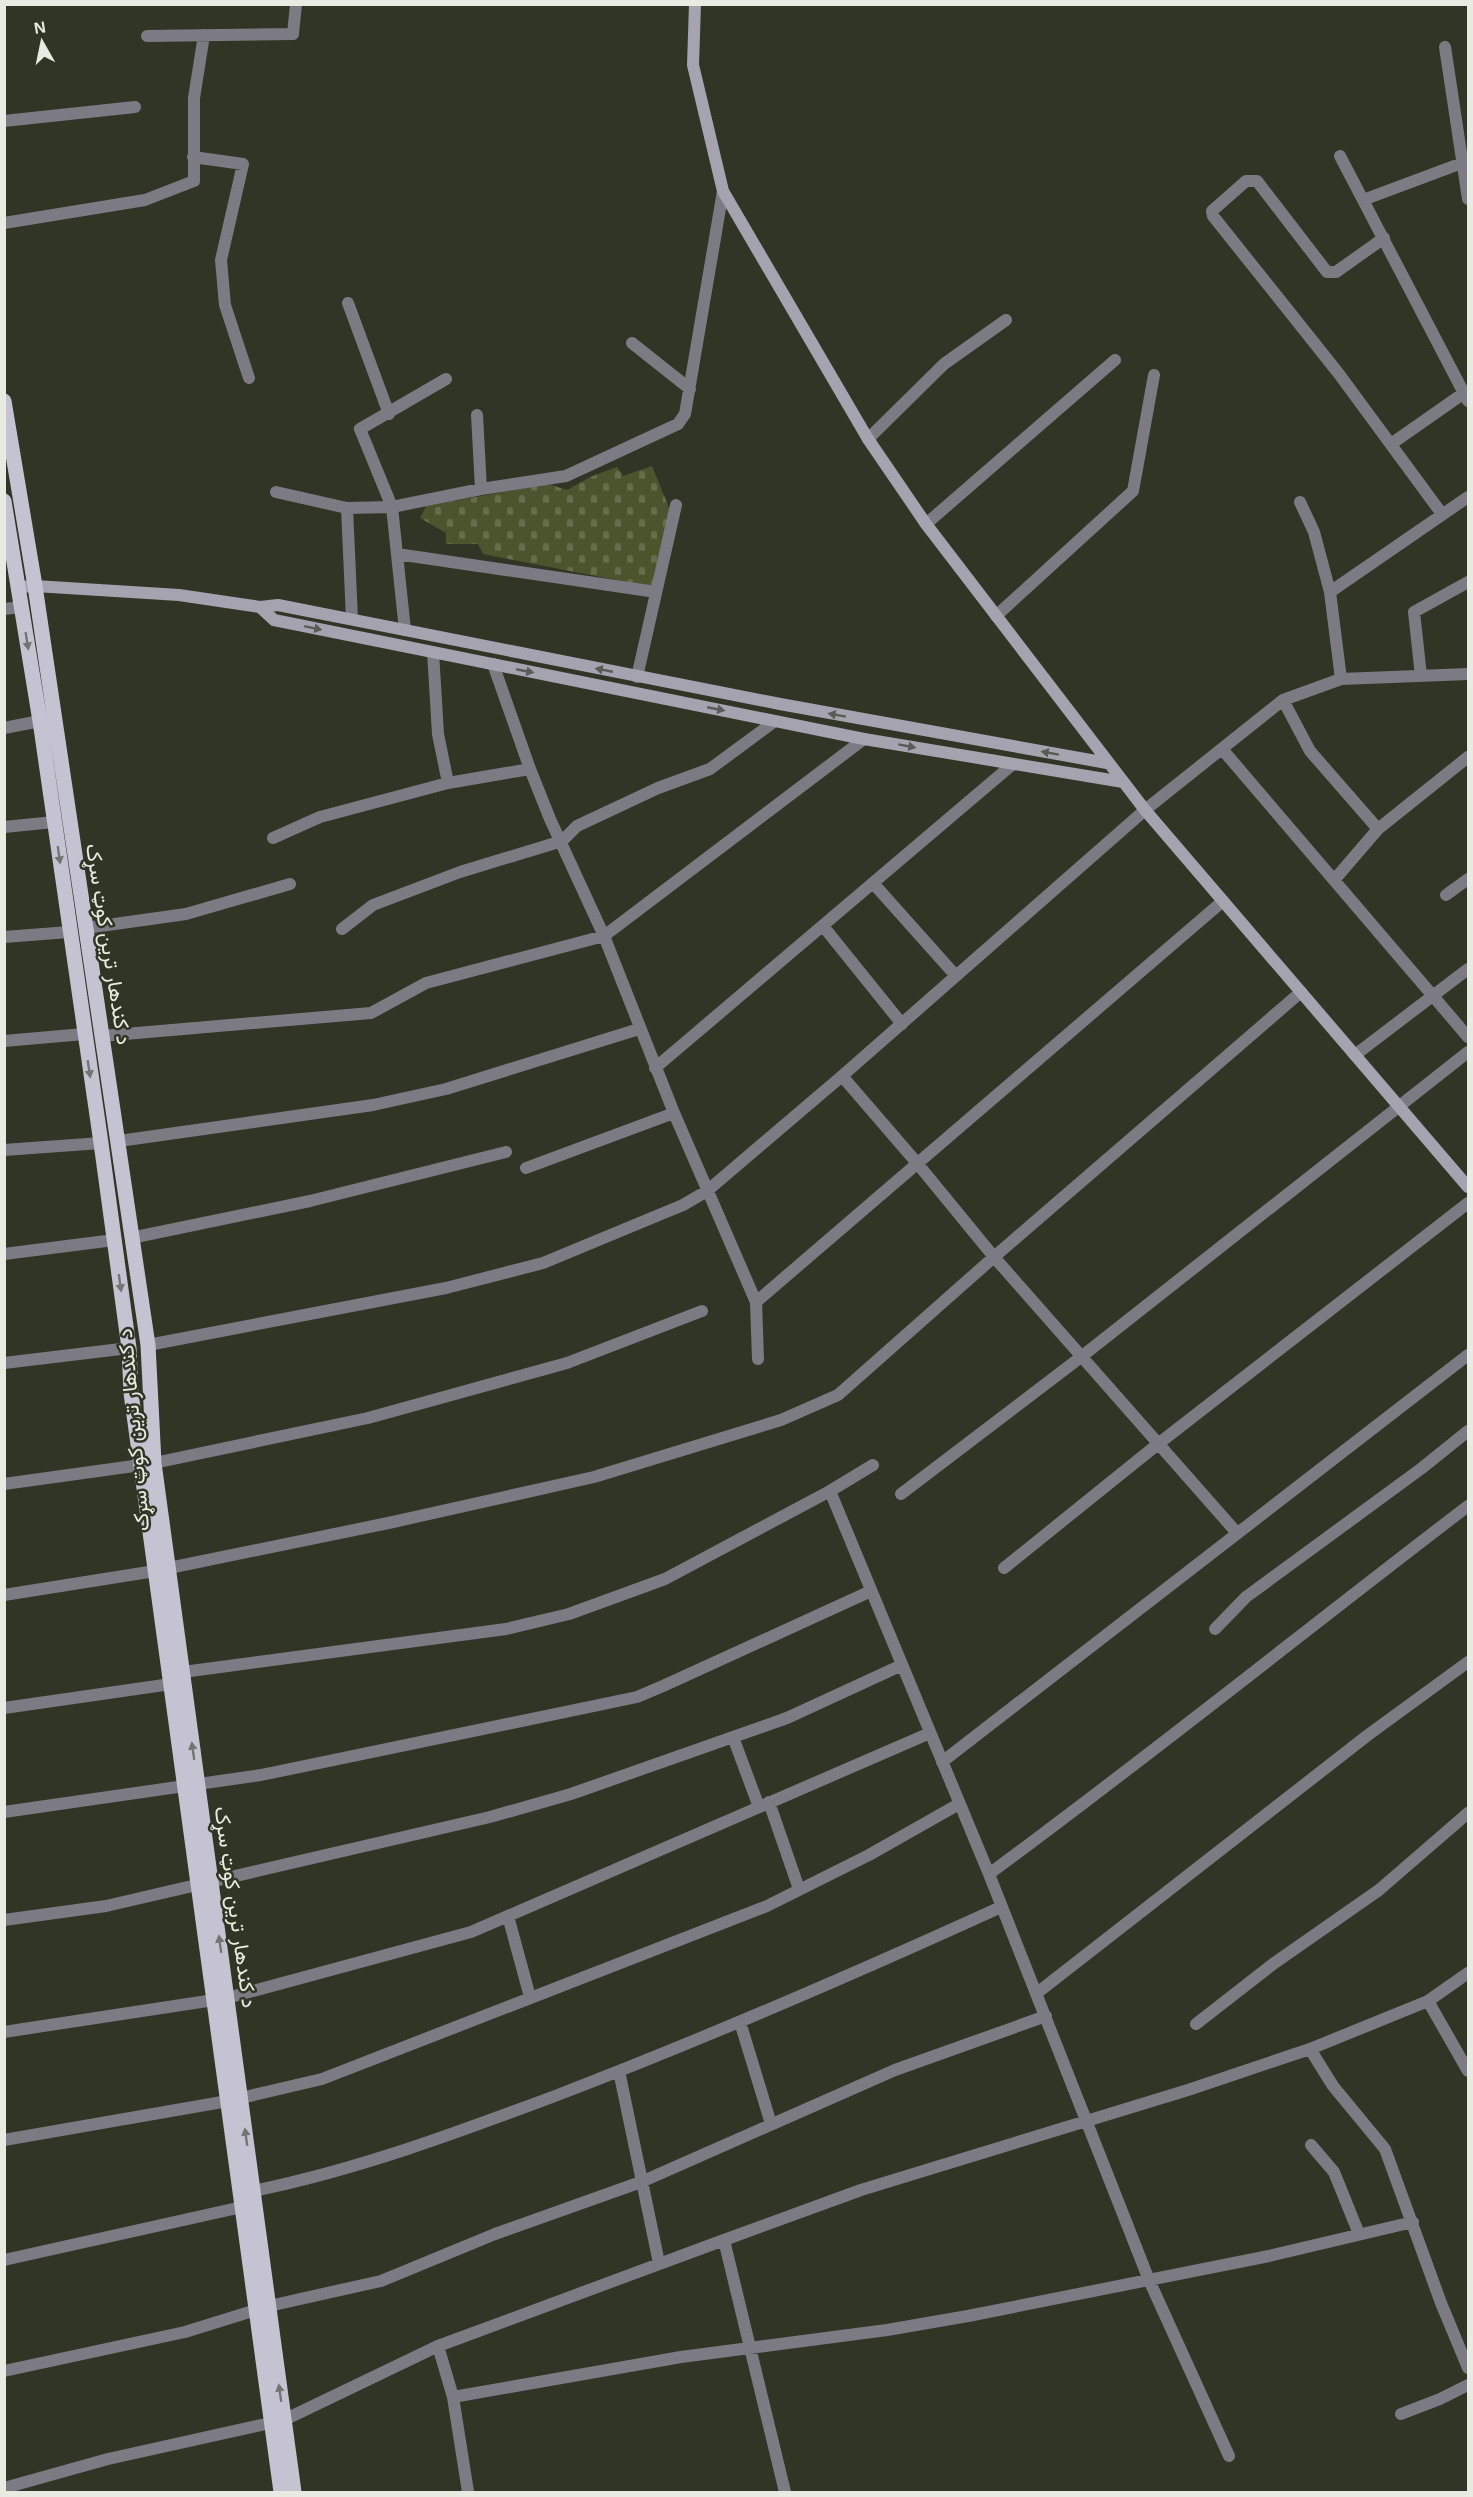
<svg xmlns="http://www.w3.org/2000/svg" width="1473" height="2497" viewBox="0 0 1473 2497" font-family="Arial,Vazirmatn,sans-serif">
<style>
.cemetery{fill:url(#cemetery-stones)}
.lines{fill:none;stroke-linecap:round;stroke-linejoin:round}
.street{stroke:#7c7b83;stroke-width:12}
.secondary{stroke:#a5a3b0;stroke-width:12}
.primary{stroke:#c5c3d2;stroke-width:15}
.oneway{fill:#5a5c56}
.oneway2{fill:#747573}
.labels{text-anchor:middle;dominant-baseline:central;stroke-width:5;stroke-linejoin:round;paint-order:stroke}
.street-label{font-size:21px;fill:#e8ebe1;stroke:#313526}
</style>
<defs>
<pattern id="cemetery-stones" width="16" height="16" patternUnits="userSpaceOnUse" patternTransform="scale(1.5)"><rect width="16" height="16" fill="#4b542c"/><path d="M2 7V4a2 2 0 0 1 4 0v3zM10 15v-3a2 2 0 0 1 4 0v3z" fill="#656d4a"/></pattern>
</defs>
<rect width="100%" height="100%" fill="#313526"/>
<path class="cemetery" d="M652 466 670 510 652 587 483 554 478 544H446V533L420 518 426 506 548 484 567 490 590 477 617 467 623 476Z"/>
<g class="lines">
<path class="street" d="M147 36 293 34 296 4
M1445 47 1468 199
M4 121 135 107
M1340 156 1468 401
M193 157 243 164 221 260 225 305 249 378
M1363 200 1462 163
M4 223 145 200 194 181V98L204 35
M1384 238 1336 272H1327L1257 181H1246L1212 211 1213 216 1339 374 1442 514
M348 303 389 414
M632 343 690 389
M477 415 481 489
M868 439 944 364 1006 320
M1391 444 1464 393
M276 492 347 508 392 507 481 489 566 476 678 424 685 414 723 191
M1300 502 1314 532 1330 592 1341 679
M347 508 352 619
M926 524 1115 360
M397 554 656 592
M1330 592 1468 497
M4 609 22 607
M996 616 1133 491 1154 375
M405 630 392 507 360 429 446 379
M433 652 438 734 448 783
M493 664 530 769 550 819 604 936 674 1113 756 1302 758 1359
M1421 676 1414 612 1468 582
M637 677 676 505
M1283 700 1310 751 1378 829
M4 728 40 721
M1222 749 1468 1037
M4 827 54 822
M273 838 320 817 448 783 530 769
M1335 879 1378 829 1468 757
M873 883 956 976
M1446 895 1468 879
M823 926 902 1024
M86 928 186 914 290 884
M342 929 373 905 460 872 562 841 577 826 658 788 710 769 775 721
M4 937 69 932
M102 1036 371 1013 426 983 604 936 864 739
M4 1041 84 1034
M1355 1055 1468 969
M655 1068 1013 764
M842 1076 917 1163 994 1257 1237 1533
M119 1141 373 1105 446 1089 639 1029
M4 1150 101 1143
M526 1168 674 1113
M131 1238 310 1201 506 1152
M4 1254 114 1240
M756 1302 1223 901
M148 1345 446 1288 543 1263 683 1205 707 1191 842 1076 1145 810 1283 700 1341 679 1468 674
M4 1363 129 1348
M154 1463 368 1418 567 1363 702 1311
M4 1484 141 1465
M830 1491 989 1874 1149 2280 1229 2456
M901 1494 1081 1357 1468 1052
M169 1568 393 1522 594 1477 781 1420 838 1395 994 1257 1301 992
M1004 1568 1158 1444 1468 1203
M4 1595 155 1571
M1215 1629 1246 1597 1422 1468 1468 1431
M183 1672 506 1629 569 1614 665 1579 830 1491 873 1465
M4 1708 171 1684
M733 1737 759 1807
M942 1762 1468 1355
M769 1802 799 1889
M4 1812 261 1775 637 1697 663 1686 871 1591
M989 1874C1151 1755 1308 1628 1468 1506
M508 1916 530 1997
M4 1920 106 1906 490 1817 571 1794 787 1718 902 1665
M1037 1993 1368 1735 1468 1662
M227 1998 471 1932 930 1733
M1428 2001 1468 2071
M740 2022 771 2124
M1196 2024 1273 1964 1379 1890 1468 1813
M4 2032 214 2000
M1310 2049 1333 2086 1385 2149 1441 2303 1468 2368
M619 2071 659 2263
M241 2098 322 2079 767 1906 869 1855 959 1804
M4 2140 228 2101
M1311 2145 1334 2172 1359 2234
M253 2191C357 2170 456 2133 555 2096 706 2038 854 1974 1001 1907
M724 2240 785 2492
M4 2260 242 2207
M269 2306 381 2281 495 2234 641 2182 895 2070 1046 2016
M438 2346 453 2397 468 2492
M4 2371 185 2332 256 2310
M453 2397 681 2357 887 2330 968 2316 1269 2256 1413 2222
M1401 2414 1440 2399 1468 2385
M4 2488 108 2459 284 2420 438 2346 724 2240 861 2190 1188 2090 1310 2049 1428 2001 1468 1973"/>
<path class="secondary" d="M695 4 693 65 723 191 868 439 926 524 1145 810 1468 1187
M18 587 35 586 179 595 260 607 278 605 780 704 1107 763
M260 607 274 620 864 739 1123 782"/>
<path class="primary" d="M4 401 35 586 148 1345 154 1463 294 2492
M4 501 40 721 101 1143 129 1348 131 1393 281 2492"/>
</g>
<defs><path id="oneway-solid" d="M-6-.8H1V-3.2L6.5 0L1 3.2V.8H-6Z" transform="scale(1.5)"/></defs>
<g class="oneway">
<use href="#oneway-solid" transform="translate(313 628) rotate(12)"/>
<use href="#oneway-solid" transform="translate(604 670) rotate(-169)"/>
<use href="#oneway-solid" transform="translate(525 671) rotate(11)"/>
<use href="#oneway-solid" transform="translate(716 709) rotate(11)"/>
<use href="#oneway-solid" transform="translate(837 715) rotate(-170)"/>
<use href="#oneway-solid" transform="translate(907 746) rotate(10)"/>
<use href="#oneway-solid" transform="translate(1050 753) rotate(-170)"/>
</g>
<g class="oneway2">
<use href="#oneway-solid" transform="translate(27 641) rotate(81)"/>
<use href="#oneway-solid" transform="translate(59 855) rotate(82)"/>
<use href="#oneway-solid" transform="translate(89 1069) rotate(81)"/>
<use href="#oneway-solid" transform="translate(120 1283) rotate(82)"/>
<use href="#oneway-solid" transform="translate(193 1751) rotate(-98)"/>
<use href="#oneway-solid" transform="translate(220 1944) rotate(-98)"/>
<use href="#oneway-solid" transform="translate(246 2137) rotate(-98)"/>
<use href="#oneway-solid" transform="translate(280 2393) rotate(-98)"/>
</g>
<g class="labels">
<g class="street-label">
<text transform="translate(109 944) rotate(81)">د کندهار ترين کوټ سړک</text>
<text transform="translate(133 1430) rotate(-95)">د کندهار ترين کوټ سړک</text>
<text transform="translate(236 1907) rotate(82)">د کندهار ترين کوټ سړک</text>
</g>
</g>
<rect width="1473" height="2497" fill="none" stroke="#e8ebe1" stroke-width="12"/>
<g transform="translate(42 42) rotate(351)" stroke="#313526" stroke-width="4.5" paint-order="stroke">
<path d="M0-4.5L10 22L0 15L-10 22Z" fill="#e8ebe1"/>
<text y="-9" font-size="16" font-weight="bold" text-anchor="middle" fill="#e8ebe1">N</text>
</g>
</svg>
